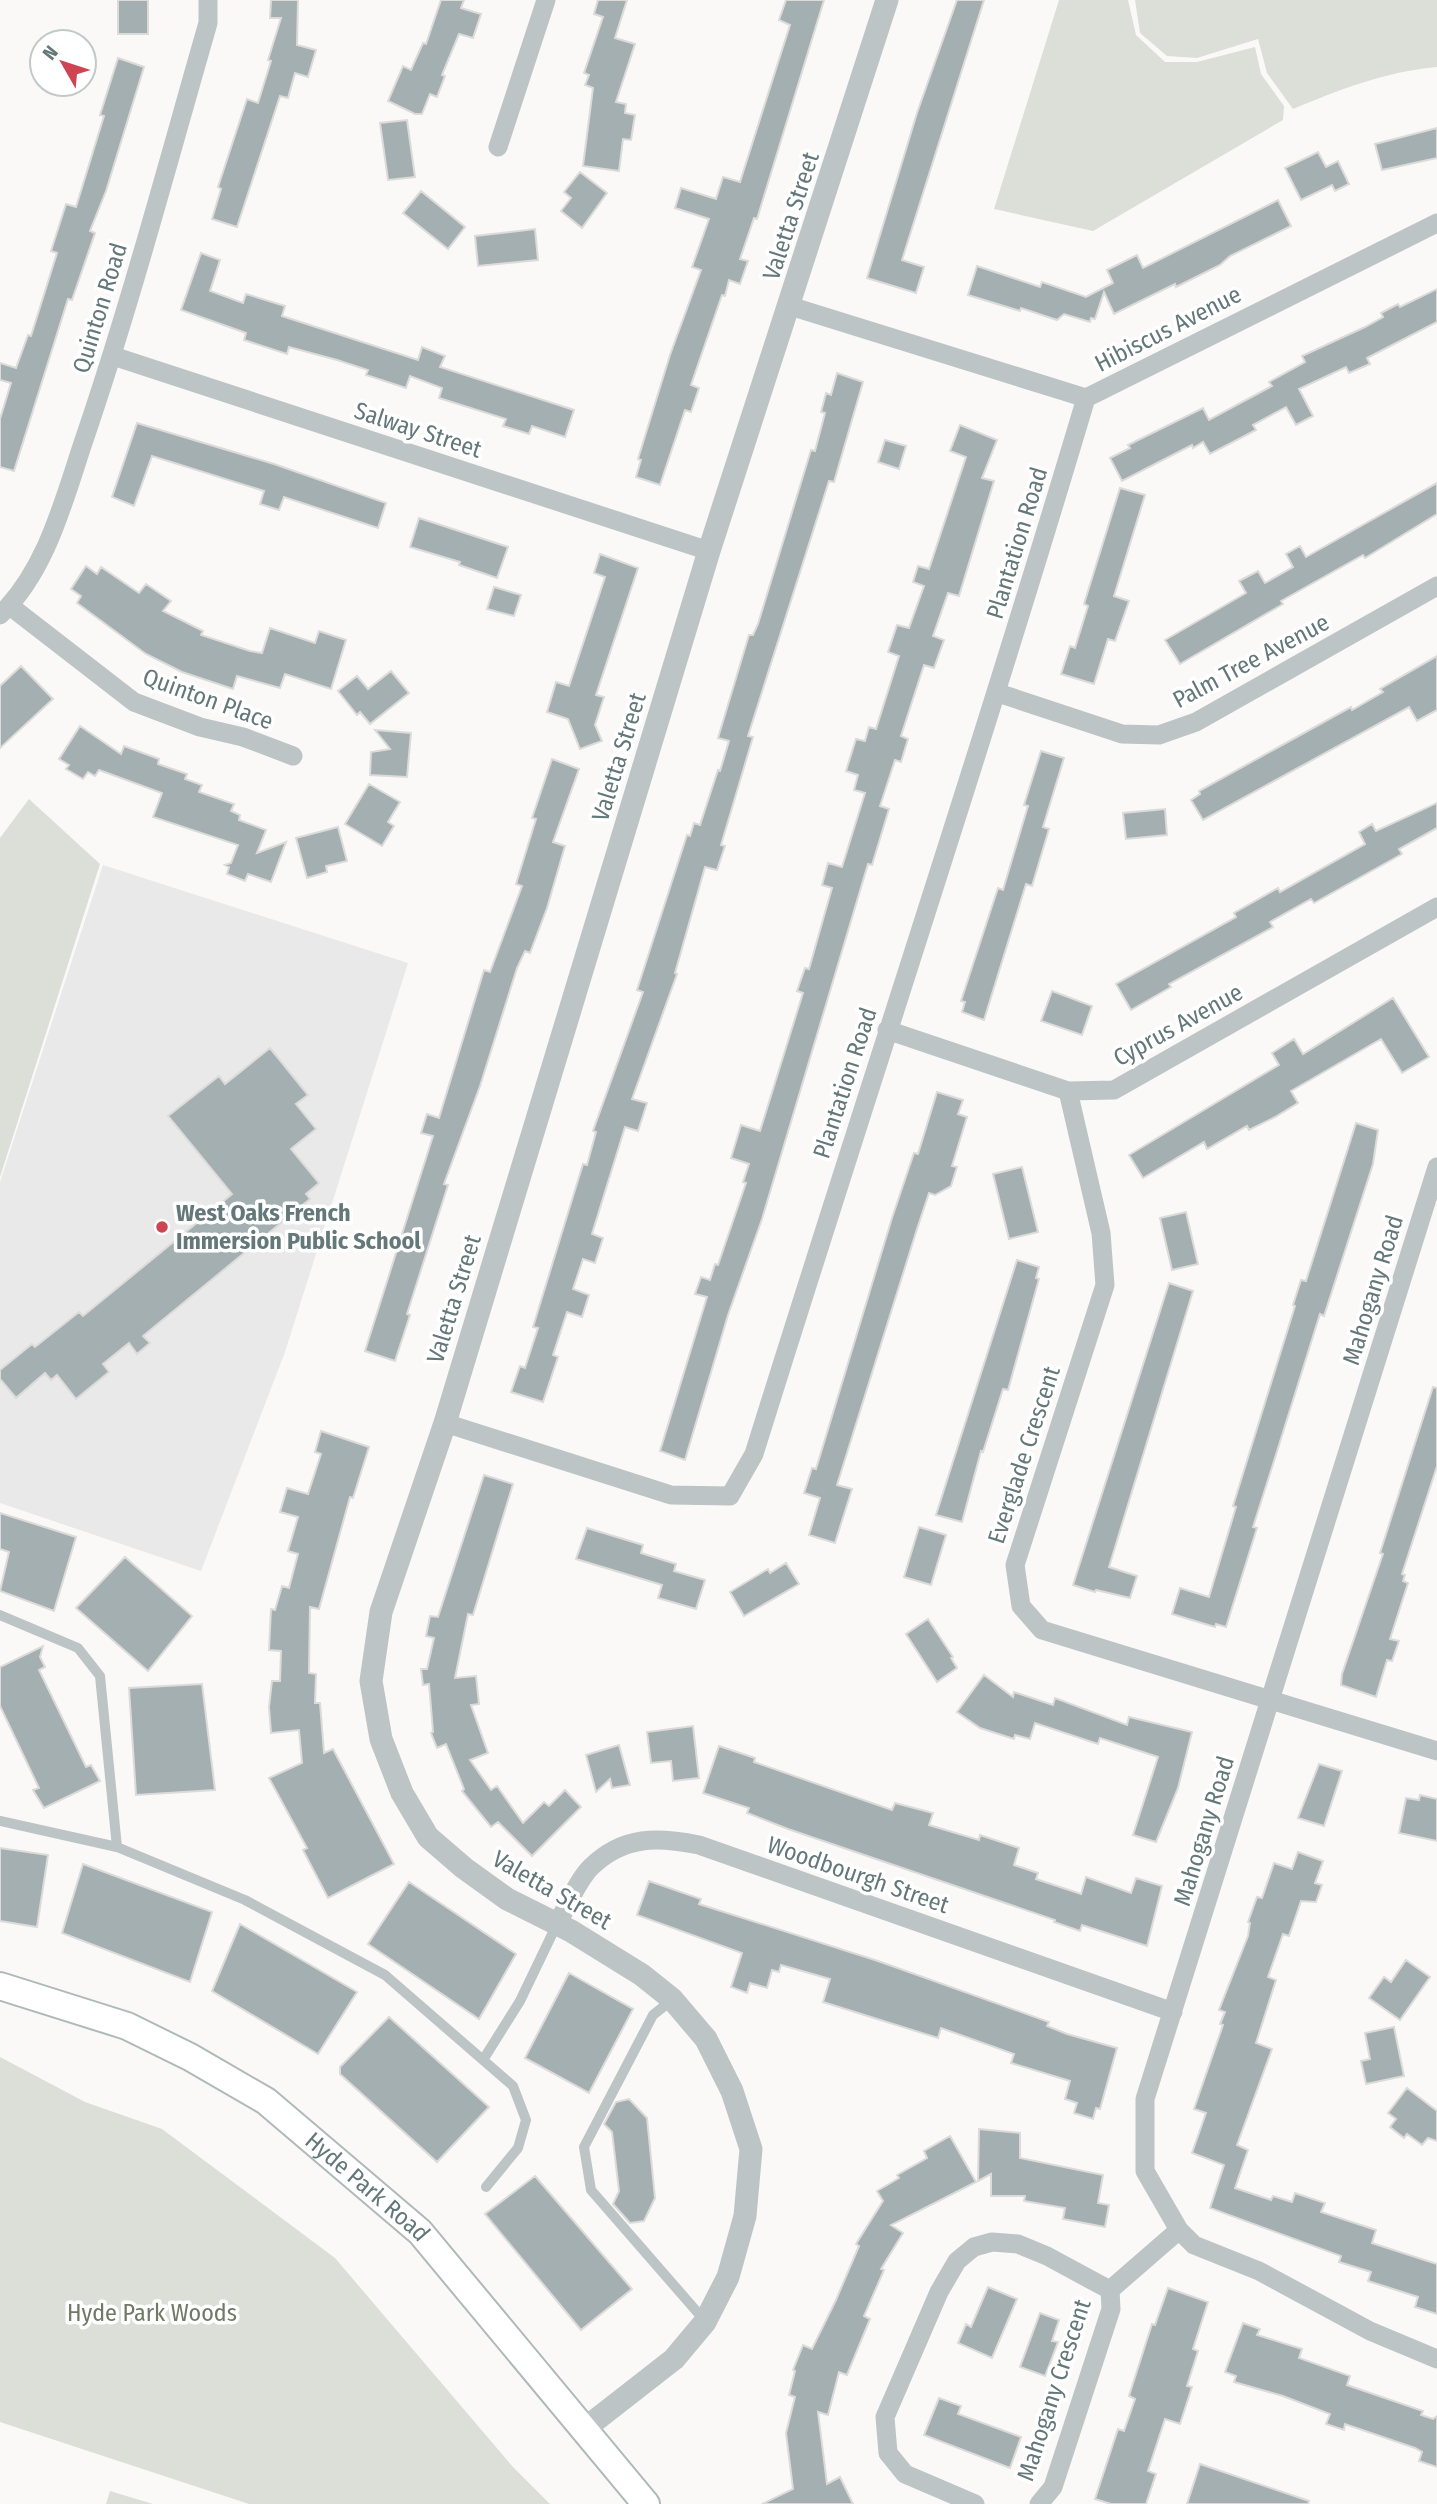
<svg xmlns="http://www.w3.org/2000/svg" width="1437" height="2504" viewBox="0 0 1437 2504" font-family="'Fira Sans Condensed',sans-serif">
<style>
.built{fill:#e8e9e8}
.green{fill:#dcded8}
.building{fill:#a3afb0;stroke:#dcdbda;stroke-width:2}
.lines{fill:none;stroke-linecap:round;stroke-linejoin:round}
.secondary-casing{stroke:#b0b9ba;stroke-width:30}
.service{stroke:#bdc4c5;stroke-width:10}
.minor{stroke:#bdc4c5;stroke-width:19}
.tertiary{stroke:#bdc4c5;stroke-width:23}
.secondary{stroke:#fff;stroke-width:26}
.poi-dot{fill:#ce4453;stroke:#fff;stroke-width:2.5}
.labels{text-anchor:middle;dominant-baseline:central;stroke-width:7;stroke-linejoin:round;paint-order:stroke}
.street-label{font-size:24px;fill:#647879;stroke:#fff}
.poi-label{font-size:24px;font-weight:bold;fill:#647879;stroke:#fff;text-anchor:start}
.park-label{font-size:24px;fill:#707866;stroke:#fff}
</style>
<rect width="100%" height="100%" fill="#faf9f8"/>
<path class="built" d="M103 865 408 963 285 1352 201 1571 0 1503V1182Z"/>
<path class="green" d="M1059 0H1128L1136 35 1165 62H1197L1255 47 1261 74 1284 106 1283 120 1093 231 994 209Z
M1135 0H1437V67C1384 72 1341 89 1293 109L1267 73 1258 39 1197 58 1167 56 1140 33Z
M29 799 100 864 0 1177V838Z
M0 2057 85 2102 162 2129 335 2258 513 2467 550 2504H249L0 2422Z
M110 2491 153 2504H106Z"/>
<path class="building" d="M118 0H148V34H118Z
M271 0H298L297 45 316 50 308 77 295 73 288 98 280 96 237 227 212 219 221 189 218 187 247 99 258 103 271 61 268 60 281 18H270Z
M441 0H464L461 8 481 14 473 38 459 34 442 75 445 76 437 97 430 94 422 114H415L388 101 403 66 411 70 423 43 426 44Z
M598 0H627L615 38 635 44 616 102 626 104 625 113 635 115 631 140 623 139 619 171 583 166 593 88 585 85 589 75 584 73 603 17 594 14Z
M786 0H824L757 219 754 218 740 259 748 261 740 284 729 280 725 296 722 295 691 385 699 388 691 412 685 410 660 485 636 477 641 460 638 459 670 355 701 270 692 267 709 219 675 208 681 188 716 199 723 177 740 182 790 25 779 20Z
M957 0H984L902 260 924 267 916 293 867 278 917 113Z
M118 58 144 67 106 191 90 231 95 233 72 300 68 299 14 471 0 467V419L11 383 0 380V363L16 368 28 335 31 336 57 253 51 251 66 204 76 207 104 116 100 115Z
M407 120 415 177 388 180 380 123Z
M1437 128V158L1382 170 1375 144Z
M1318 152 1326 167 1338 161 1349 184 1335 191 1332 185 1301 200 1285 168Z
M580 172 607 193 582 228 561 211 571 198 564 192Z
M421 191 465 227 448 249 403 213Z
M1278 200 1291 226 1230 256 1220 265 1176 287 1175 284 1114 314 1104 292 1095 319 1091 318 1090 322 1064 314 1057 320 1021 308 1020 311 968 295 977 266 1040 287 1042 282 1086 297 1113 283 1107 270 1137 255 1143 268Z
M535 229 538 260 478 266 475 236Z
M201 253 220 260 210 291 243 303 246 294 285 306 282 316 418 360 422 347 445 356 440 367 574 410 565 437 532 426 529 434 503 426 506 419 439 398 442 388 410 376 406 388 366 375 368 370 337 360 289 347 287 354 244 340 246 333 181 310Z
M1437 289V322L1367 358 1370 364 1349 373 1346 367 1299 389 1313 416 1296 425 1286 407 1253 425 1256 430 1210 454 1203 442 1193 448 1192 445 1122 481 1110 458 1130 448 1128 445 1203 408 1209 420 1272 386 1269 382 1305 362 1302 356 1365 327 1383 317 1381 313 1398 304 1400 307Z
M837 373 863 382 834 482 829 481 748 736 753 737 721 845 725 846 717 870 705 867 675 973 677 974 632 1099 647 1103 638 1131 625 1127 592 1234 603 1238 595 1263 583 1259 573 1289 589 1295 582 1317 567 1312 553 1355 558 1357 543 1402 511 1392 520 1366 525 1368 538 1328 533 1327 583 1164 587 1165 596 1132 593 1131 643 992 637 990 687 835 690 836 694 823 700 825 718 770 720 771 729 741 718 738 749 635H753L758 624 811 450 815 451 825 413 821 412 826 393 831 395Z
M137 423 274 464 386 503 378 528 284 497 279 510 260 504 264 491 152 456 134 506 112 497Z
M960 425 997 440 982 478 994 481 959 596 948 593 933 636 944 640 934 668 924 665 901 736 908 739 901 762 895 760 880 806 889 809 872 865 868 864 762 1219 728 1315 685 1460 660 1451 707 1297 695 1294 701 1277 710 1280 715 1264 718 1265 746 1183 743 1182 749 1164 731 1158 741 1125 760 1131 784 1054 803 993 797 991 805 968 809 969 832 888 822 885 828 863 842 867 865 793 854 790 858 775 846 771 856 739 865 741 869 727 876 729 899 656 888 652 897 625 909 628 924 586 913 582 918 566 929 569 966 457 950 451Z
M885 440 906 446 899 469 878 462Z
M1437 483V514L1365 558 1363 555 1281 601 1283 604 1180 664 1165 640 1246 593 1239 581 1258 571 1265 583 1293 567 1286 554 1300 546 1306 557Z
M1120 488 1145 495 1114 596 1129 601 1115 641 1108 639 1094 684 1061 674 1070 646 1075 648 1088 606 1084 604Z
M419 518 508 547 497 578 459 565 460 562 410 547Z
M600 554 638 568 596 695 604 697 595 725 602 741 580 749 568 719 547 712 556 682 569 686 605 577 594 573Z
M86 566 97 574 101 567 139 593 146 584 171 601 163 611 203 631 201 635 250 651 262 653 270 628 315 643 319 631 346 640 331 689 285 674 280 688 237 676 233 689 182 672 146 654 77 603 81 596 71 589Z
M494 587 521 595 514 616 487 609Z
M1437 656V710L1417 721 1409 707 1203 820 1191 800 1200 794 1199 791 1351 707 1352 710 1383 692 1380 689Z
M21 666 53 699 0 748V686Z
M391 671 409 693 370 724 360 712 357 715 338 691 357 676 368 689Z
M80 726 121 754 124 746 159 759 158 764 187 774 185 779 202 785 199 792 234 804 231 811 240 815 239 820 266 830 257 853 286 842 271 882 248 874 245 881 227 874 229 867 225 865 231 863 238 845 153 817 162 793 99 770 95 776 88 772 83 779 66 769 69 765 59 759Z
M375 730 411 733 407 777 370 775 371 752 390 749Z
M1041 751 1064 758 1043 827 1049 829 1032 886 1026 884 984 1020 962 1012 965 1002 961 1001 998 888 1003 890 1028 806 1024 805Z
M552 759 579 769 553 842 565 846 547 908 530 953 525 951 517 968 480 1086 444 1184 448 1185 407 1314 410 1315 395 1361 365 1351 433 1136 421 1133 427 1114 439 1118 484 970 490 972 522 886 516 884 536 819 532 818Z
M369 784 400 802 388 822 394 826 382 846 345 824Z
M1437 803V828L1399 849 1402 854 1314 903 1311 899 1270 922 1273 927 1169 984 1171 987 1131 1010 1116 984 1236 917 1234 913 1278 888 1280 892 1365 844 1359 832 1372 824 1376 831Z
M1165 809 1167 835 1126 839 1123 813Z
M338 827 347 861 326 866 327 872 307 878 296 838Z
M1052 991 1092 1006 1082 1035 1041 1021Z
M1393 998 1429 1057 1402 1073 1381 1039 1291 1091 1298 1103 1275 1117 1249 1130 1247 1126 1207 1149 1204 1142 1143 1178 1129 1155 1279 1065 1272 1053 1294 1039 1303 1054Z
M270 1048 308 1095 296 1104 316 1129 291 1149 319 1183 306 1194 310 1199 143 1336 150 1343 137 1354 129 1343 103 1364 109 1372 76 1399 57 1375 51 1380 45 1373 16 1398 0 1379V1370L32 1344 35 1347 79 1312 83 1316 232 1194 168 1116 219 1076 225 1084Z
M937 1092 963 1100 958 1114 967 1117 952 1166 957 1167 951 1186 935 1195 929 1193 917 1229 837 1485 852 1489 835 1543 809 1535 820 1498 804 1493 812 1468 816 1469 892 1218 914 1153 918 1154Z
M1356 1123 1378 1130 1373 1164 1324 1316 1320 1314 1274 1461 1253 1527 1257 1528 1226 1627 1216 1624 1215 1627 1172 1614 1180 1588 1209 1597 1236 1507 1233 1506 1295 1306 1293 1305 1301 1280 1306 1281Z
M1022 1167 1038 1232 1009 1239 993 1174Z
M1186 1212 1198 1264 1172 1270 1160 1218Z
M1017 1260 1039 1267 1036 1278 1039 1279 1008 1390 1003 1389 983 1452 981 1451 962 1522 936 1515Z
M1169 1283 1193 1291 1109 1567 1137 1576 1130 1598 1096 1590 1095 1592 1073 1585Z
M1433 1387 1437 1388V1466L1402 1574 1405 1575 1403 1581 1408 1583 1390 1639 1399 1641 1392 1661 1387 1660 1376 1697 1341 1685 1342 1674 1383 1554 1380 1553Z
M321 1431 369 1447 353 1498 350 1497 319 1609 310 1607 309 1673 316 1674 315 1703H320L324 1753 333 1749 394 1864 328 1898 303 1850 307 1848 269 1778 302 1763 299 1730 271 1733 269 1707 272 1681H280L281 1651 269 1650 271 1609 275 1610 282 1586 289 1588 298 1554 288 1551 298 1517 280 1512 287 1488 308 1494 321 1454 315 1452Z
M484 1475 513 1484 473 1615 468 1614 455 1678 476 1676 479 1704 471 1705 488 1753 470 1760 491 1790 497 1786 523 1823 544 1802 549 1806 565 1790 581 1807 532 1856 498 1822 491 1827 462 1791 464 1789 446 1744 437 1748 431 1733 433 1732 429 1684 423 1685 421 1669H427L434 1638 426 1636 430 1616 438 1617Z
M0 1513 76 1537 54 1611 0 1591 9 1552 0 1549Z
M919 1527 946 1535 931 1585 904 1577Z
M587 1528 643 1545 641 1553 676 1564 674 1571 705 1580 696 1609 658 1598 662 1585 576 1559Z
M125 1557 192 1616 148 1671 76 1608Z
M786 1563 799 1584 744 1616 730 1592 768 1569 770 1573Z
M928 1619 953 1657 951 1658 957 1668 937 1682 906 1634Z
M43 1646 40 1657 45 1667 39 1670 86 1767 91 1765 100 1781 44 1808 33 1790 39 1788 0 1706V1667Z
M984 1675 1013 1697 1014 1692 1053 1705 1055 1698 1127 1725 1129 1717 1192 1732 1178 1788 1156 1842 1133 1835 1158 1757 1100 1738 1098 1744 1035 1723 1030 1739 1015 1735 1014 1739 980 1728 957 1712Z
M202 1684 215 1790 136 1795 129 1688Z
M693 1726 699 1778 673 1781 671 1761 651 1763 647 1732Z
M619 1745 630 1785 612 1788 610 1779 596 1792 586 1755Z
M719 1746 755 1758 754 1762 892 1810 895 1803 933 1813 929 1825 979 1840 980 1835 1019 1848 1014 1865 1038 1873 1036 1879 1081 1894 1086 1877 1131 1893 1136 1878 1162 1886 1147 1946 1082 1925 1080 1931 1054 1922 1055 1920 788 1829 747 1813 749 1808 703 1793Z
M1319 1764 1342 1771 1324 1826 1298 1818Z
M1420 1795 1437 1799V1841L1399 1833 1406 1798 1419 1800Z
M0 1848 48 1855 37 1927 0 1921Z
M1298 1852 1323 1861 1315 1883 1322 1885 1316 1902 1301 1901 1289 1936 1283 1934 1268 1977 1276 1980 1256 2043 1272 2049 1237 2145 1248 2150 1235 2188 1271 2200 1273 2196 1292 2202 1295 2193 1325 2203 1321 2212 1376 2230 1372 2243 1437 2264V2314L1415 2307 1418 2297 1368 2281 1371 2272 1339 2262 1341 2256 1210 2208 1224 2165 1192 2153 1206 2113 1194 2109 1223 2025 1220 2024 1225 2012 1219 2010 1248 1936 1250 1923 1248 1922 1257 1897 1262 1898 1274 1863 1292 1869Z
M83 1864 212 1912 190 1982 62 1933Z
M649 1881 701 1899 699 1904 878 1961 1049 2022 1047 2026 1067 2034 1117 2048 1100 2109 1096 2108 1093 2119 1074 2113 1077 2103 1065 2099 1070 2081 1011 2063 1014 2054 941 2028 938 2038 823 2002 830 1979 781 1965 779 1972 772 1970 767 1988 750 1983 747 1993 731 1987 742 1953 637 1915Z
M409 1882 516 1954 479 2019 368 1944Z
M240 1924 357 1992 318 2054 212 1991Z
M1406 1960 1430 1977 1400 2020 1369 1998 1384 1977 1391 1982Z
M569 1973 633 2009 589 2093 525 2058Z
M389 2017 489 2107 437 2162 340 2074V2067Z
M1394 2027 1404 2076 1366 2084 1361 2061 1370 2059 1365 2033Z
M1407 2088 1437 2111V2141L1428 2138 1422 2145 1407 2134 1404 2138 1390 2127 1396 2119 1388 2113Z
M629 2099 647 2118 655 2198 644 2221 630 2223 613 2204 619 2191 612 2132 604 2124 616 2102Z
M979 2129 1020 2133V2158L1103 2175 1098 2203 1109 2205 1105 2227 1063 2219 1065 2208 1024 2201 1025 2196H991V2174L978 2181Z
M950 2136 976 2182 891 2225 903 2233 881 2269 884 2270 864 2316 870 2319 847 2375 839 2372 828 2415 818 2412 827 2484 840 2477 853 2504H762L793 2489 786 2433 795 2397 789 2395 795 2371 793 2370 803 2345 812 2349 836 2300 859 2246 856 2244 883 2201 877 2191 899 2178 897 2175 927 2158 924 2151Z
M535 2176 632 2289 581 2330 485 2214Z
M988 2287 1017 2299 992 2358 958 2343 966 2324 971 2327Z
M1168 2288 1208 2302 1193 2349 1198 2351 1187 2386 1192 2387 1180 2424 1165 2419 1148 2471 1156 2474 1146 2504H1111L1095 2499 1118 2429 1124 2431 1135 2399 1129 2396 1152 2324 1155 2325Z
M1040 2313 1059 2320 1052 2341 1058 2342 1045 2376 1020 2367Z
M1243 2323 1260 2329 1257 2335 1302 2349 1299 2358 1350 2376 1347 2385 1423 2411 1421 2415 1433 2419 1437 2416V2467L1419 2461 1422 2452 1415 2448 1345 2424 1344 2430 1326 2424 1330 2414 1283 2396 1234 2382 1236 2376 1225 2372Z
M939 2398 961 2406 958 2414 1021 2437 1010 2468 924 2435Z
M1200 2464 1309 2501 1308 2504H1187Z"/>
<g class="lines">
<defs>
<g id="secondary">
<path id="s1" d="M0 1986 127 2026 190 2057 266 2101 420 2232 646 2504"/>
</g>
</defs>
<use href="#secondary" class="secondary-casing"/>
<path class="service" d="M0 1615 78 1648 100 1676 117 1847
M0 1821 117 1847 245 1900 385 1975 513 2086 526 2120 518 2148 486 2187
M672 2000 653 2015 584 2147 591 2190 705 2321
M483 2060 520 2001 557 1924"/>
<path class="minor" d="M498 147 546 0
M790 306 1086 398 1437 223
M113 356 709 551
M10 606 134 702 200 727 243 737 293 756
M0 615C47 570 64 499 84 440 131 302 168 162 208 23V0
M998 693 1122 734 1159 735 1196 722 1437 586
M887 1030 1068 1091 1114 1090 1437 907
M1068 1091 1101 1233 1105 1285 1015 1565 1021 1606 1042 1630 1437 1751
M1437 1167 1145 2099V2171L1179 2230 1194 2245 1259 2271 1370 2331 1437 2359
M445 1423 671 1495 730 1496 754 1454C864 1101 981 751 1086 398
M557 1924C567 1907 577 1881 591 1867 624 1835 658 1837 699 1845L1173 2012
M1110 2290 1179 2230
M975 2504 905 2474 888 2453 885 2417 939 2292 957 2261 974 2247 992 2242 1018 2244 1047 2256 1110 2290
M1039 2504 1053 2487 1111 2309 1110 2290"/>
<path class="tertiary" d="M583 2430 674 2359 705 2322 728 2277 745 2216 751 2149 732 2091 706 2039 672 1999 642 1975 571 1931 507 1899 464 1868 428 1837 402 1793 381 1739 371 1681 381 1612 445 1423 709 551 887 0"/>
<use href="#secondary" class="secondary"/>
</g>
<circle class="poi-dot" cx="162" cy="1227" r="7"/>
<g class="labels">
<g class="street-label">
<text transform="translate(791 216) rotate(-72)">Valetta Street</text>
<text transform="translate(100 308) rotate(-73)">Quinton Road</text>
<text transform="translate(1168 329) rotate(-27)">Hibiscus Avenue</text>
<text transform="translate(418 430) rotate(18)">Salway Street</text>
<text transform="translate(1017 543) rotate(-73)">Plantation Road</text>
<text transform="translate(1251 661) rotate(-28)">Palm Tree Avenue</text>
<text transform="translate(208 699) rotate(20)">Quinton Place</text>
<text transform="translate(619 757) rotate(-73)">Valetta Street</text>
<text transform="translate(1178 1025) rotate(-29)">Cyprus Avenue</text>
<text transform="translate(845 1083) rotate(-72)">Plantation Road</text>
<text transform="translate(1373 1290) rotate(-73)">Mahogany Road</text>
<text transform="translate(454 1299) rotate(-73)">Valetta Street</text>
<text transform="translate(1024 1455) rotate(-72)">Everglade Crescent</text>
<text transform="translate(1204 1831) rotate(-73)">Mahogany Road</text>
<text transform="translate(858 1875) rotate(19)">Woodbourgh Street</text>
<text transform="translate(552 1890) rotate(30)">Valetta Street</text>
<text stroke="none"><textPath href="#s1" startOffset="424">Hyde Park Road</textPath></text>
<text transform="translate(1054 2390) rotate(-72)">Mahogany Crescent</text>
</g>
<g class="poi-label">
<text x="176" y="1213">West Oaks French<tspan x="176" dy="28">Immersion Public School</tspan></text>
</g>
<g class="park-label">
<text x="152" y="2313">Hyde Park Woods</text>
</g>
</g>
<g transform="translate(63 63) rotate(309)"><circle r="33" fill="#ffffff" stroke="#c1c9c9" stroke-width="2"/>
<path d="M0-5L12 26L0 18L-12 26Z" fill="#ce4453"/>
<text y="-10" font-size="19" font-weight="bold" text-anchor="middle" fill="#647879">N</text>
</g>
</svg>
